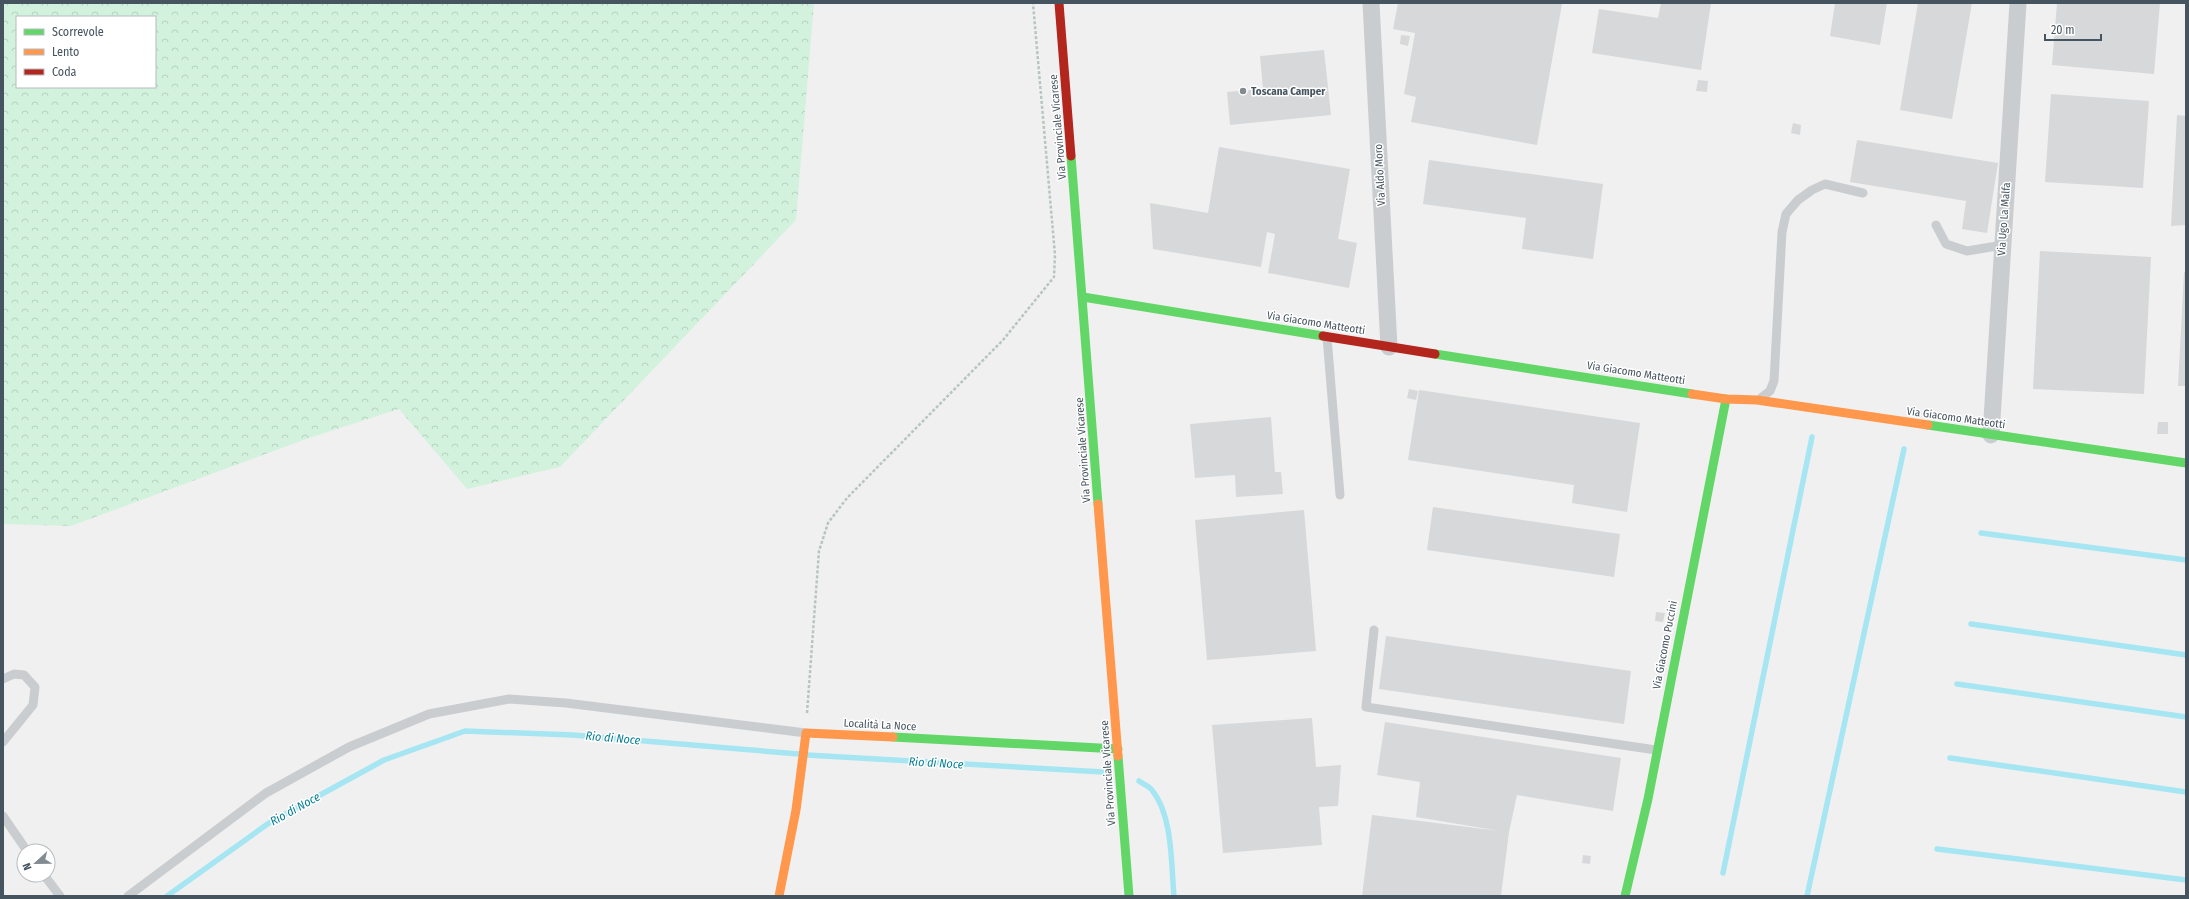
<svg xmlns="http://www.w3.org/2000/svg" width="2189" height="899" viewBox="0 0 2189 899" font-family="'Fira Sans Condensed',sans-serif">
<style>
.forest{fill:url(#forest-crowns);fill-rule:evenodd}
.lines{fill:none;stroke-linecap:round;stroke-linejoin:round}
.stream{stroke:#a5e6f2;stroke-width:5.5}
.building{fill:#d7d8d9}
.path{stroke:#b7c5c0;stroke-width:2.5;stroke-dasharray:3 2;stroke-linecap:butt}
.lane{stroke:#cacdd0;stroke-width:9}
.street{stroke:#cacdd0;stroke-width:17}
.fast{stroke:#63d668;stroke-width:9}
.slow{stroke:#ff974d;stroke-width:9}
.jam{stroke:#b3261e;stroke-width:9}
.poi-dot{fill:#828b92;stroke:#fff;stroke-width:1.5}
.labels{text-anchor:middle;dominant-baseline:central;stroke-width:3;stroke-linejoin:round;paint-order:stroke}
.poi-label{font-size:11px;font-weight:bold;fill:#46545f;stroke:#fff;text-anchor:start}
.street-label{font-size:11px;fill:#46545f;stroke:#fff}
.water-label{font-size:12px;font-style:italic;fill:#047e96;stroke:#fff}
</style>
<defs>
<pattern id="forest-crowns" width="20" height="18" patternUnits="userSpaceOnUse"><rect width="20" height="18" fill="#d3f2dd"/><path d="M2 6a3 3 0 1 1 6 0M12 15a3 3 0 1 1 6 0" fill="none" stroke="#b6d1c0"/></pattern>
</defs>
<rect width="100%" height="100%" fill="#f1f0f0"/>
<path class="forest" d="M3 3H814L796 220 560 467 467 489 399 409 309 438 71 526 3 524ZM17 17H155V87H17Z"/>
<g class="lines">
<path class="stream" d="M1981 533 2186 560
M1971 624 2186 655
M1957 684 2186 717
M807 755 1103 772
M1950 758 2186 792
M1139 781C1143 784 1149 786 1152 790 1173 816 1171 864 1174 896
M1937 849 2186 880
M1723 873 1812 437
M167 896 269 823 384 760 465 731 573 735 799 754
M1807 896 1904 449"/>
</g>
<path class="building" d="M1398 3 1562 4 1537 145 1411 122 1416 97 1404 94 1415 33 1393 29Z
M1661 3H1711L1701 70 1592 53 1599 9 1658 18Z
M1835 3H1887L1880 45 1830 36Z
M1918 3H1972L1952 119 1900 110Z
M2057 3H2160L2154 74 2052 65Z
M1401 35 1410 36 1408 46 1400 44Z
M1324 50 1331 115 1230 125 1227 92 1263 89 1260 56Z
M1698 80 1708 81 1707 92 1696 91Z
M2051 94 2149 101 2143 188 2045 182Z
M2177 115 2186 116V225L2171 226Z
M1793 123 1801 125 1800 135 1791 133Z
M1857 140 1998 163 1987 233 1962 229 1966 201 1850 182Z
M1219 147 1350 169 1338 239 1357 243 1349 288 1268 273 1275 234 1267 232 1261 267 1153 249 1150 203 1208 213Z
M1429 160 1603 184 1593 259 1522 249 1526 218 1423 204Z
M2040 251 2151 257 2144 394 2033 389Z
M2184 272H2186V386H2178Z
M1409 389 1418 391 1416 400 1407 398Z
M1419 390 1640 423 1627 512 1572 503 1574 485 1408 460Z
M1271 417 1275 472H1281L1283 494 1236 497 1235 475 1195 478 1190 424Z
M2158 422H2168V434H2157Z
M1433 507 1620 534 1614 577 1427 550Z
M1304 510 1316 651 1207 660 1195 520Z
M1656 612 1665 613 1663 622 1655 621Z
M1386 636 1631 671 1624 724 1379 689Z
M1312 718 1316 767 1341 765 1338 806 1319 807 1322 845 1223 853 1212 725Z
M1385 722 1621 758 1613 811 1517 795 1509 832 1501 896H1362L1372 815 1500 831 1416 817 1420 782 1377 775Z
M1583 855 1591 856 1590 864 1582 863Z"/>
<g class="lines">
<path class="path" d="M807 713 819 551 828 523 847 498 1003 340 1054 277 1055 255 1033 3"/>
<path class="lane" d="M1936 225 1946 244 1967 251 2003 245
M1327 337 1340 495
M1762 397 1770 391 1774 381 1782 232 1786 214 1798 200 1812 190 1825 184 1863 193
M1374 630 1366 707 1656 750
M3 679 14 674 24 675 35 687 33 705 3 742
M3 816 27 851
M44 875 60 896
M128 896 266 793 349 747 429 714 509 699 566 703 806 733"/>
<path class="street" d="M1371 3 1389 347
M1991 435 2018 3"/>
<path class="fast" d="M1071 156 1098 504
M1083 297 1323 336
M1435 354 1692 394
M1928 425 2186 463
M893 737 1118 749
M1118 756 1129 896
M1625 896 1648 799 1726 399"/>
<path class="slow" d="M1692 394 1726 399 1757 400 1928 425
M1098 504 1118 756
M779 896 796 810 806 733 893 737"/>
<path class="jam" d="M1059 3 1071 156
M1323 336 1435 354"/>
</g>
<circle class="poi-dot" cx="1243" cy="91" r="4"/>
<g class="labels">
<g class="poi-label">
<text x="1251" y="91">Toscana Camper</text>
</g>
<g class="street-label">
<text transform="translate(1058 127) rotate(-95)">Via Provinciale Vicarese</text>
<text transform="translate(1380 175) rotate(-93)">Via Aldo Moro</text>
<text transform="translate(2004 219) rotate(-86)">Via Ugo La Malfa</text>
<text transform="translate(1316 323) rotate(9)">Via Giacomo Matteotti</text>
<text transform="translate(1636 373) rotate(9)">Via Giacomo Matteotti</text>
<text transform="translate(1956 418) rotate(8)">Via Giacomo Matteotti</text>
<text transform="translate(1083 450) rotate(-94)">Via Provinciale Vicarese</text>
<text transform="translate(1665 645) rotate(-79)">Via Giacomo Puccini</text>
<text transform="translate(880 725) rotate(3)">Località La Noce</text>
<text transform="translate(1108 773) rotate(-94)">Via Provinciale Vicarese</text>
</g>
<g class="water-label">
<text transform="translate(613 738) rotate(5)">Rio di Noce</text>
<text transform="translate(936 763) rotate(3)">Rio di Noce</text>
<text transform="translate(295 809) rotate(-29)">Rio di Noce</text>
</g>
</g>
<rect width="2189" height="899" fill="none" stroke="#46545f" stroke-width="8"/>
<rect x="16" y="16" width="140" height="72" fill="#ffffff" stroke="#b5bbbf"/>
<rect x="24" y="29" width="20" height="6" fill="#63d668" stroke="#b5bbbf"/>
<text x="52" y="36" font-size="12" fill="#46545f">Scorrevole</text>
<rect x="24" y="49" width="20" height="6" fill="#ff974d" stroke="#b5bbbf"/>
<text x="52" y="56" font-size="12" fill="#46545f">Lento</text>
<rect x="24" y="69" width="20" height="6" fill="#b3261e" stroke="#b5bbbf"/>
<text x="52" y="76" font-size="12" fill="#46545f">Coda</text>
<g transform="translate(36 863) rotate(248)"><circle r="19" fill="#ffffff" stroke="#b5bbbf"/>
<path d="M0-3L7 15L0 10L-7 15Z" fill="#828b92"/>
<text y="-6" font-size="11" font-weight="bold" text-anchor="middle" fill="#46545f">N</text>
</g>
<path d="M2045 34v6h56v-6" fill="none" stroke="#46545f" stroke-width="2"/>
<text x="2051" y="34" font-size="12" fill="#46545f" stroke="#ffffff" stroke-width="3" paint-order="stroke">20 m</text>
</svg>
